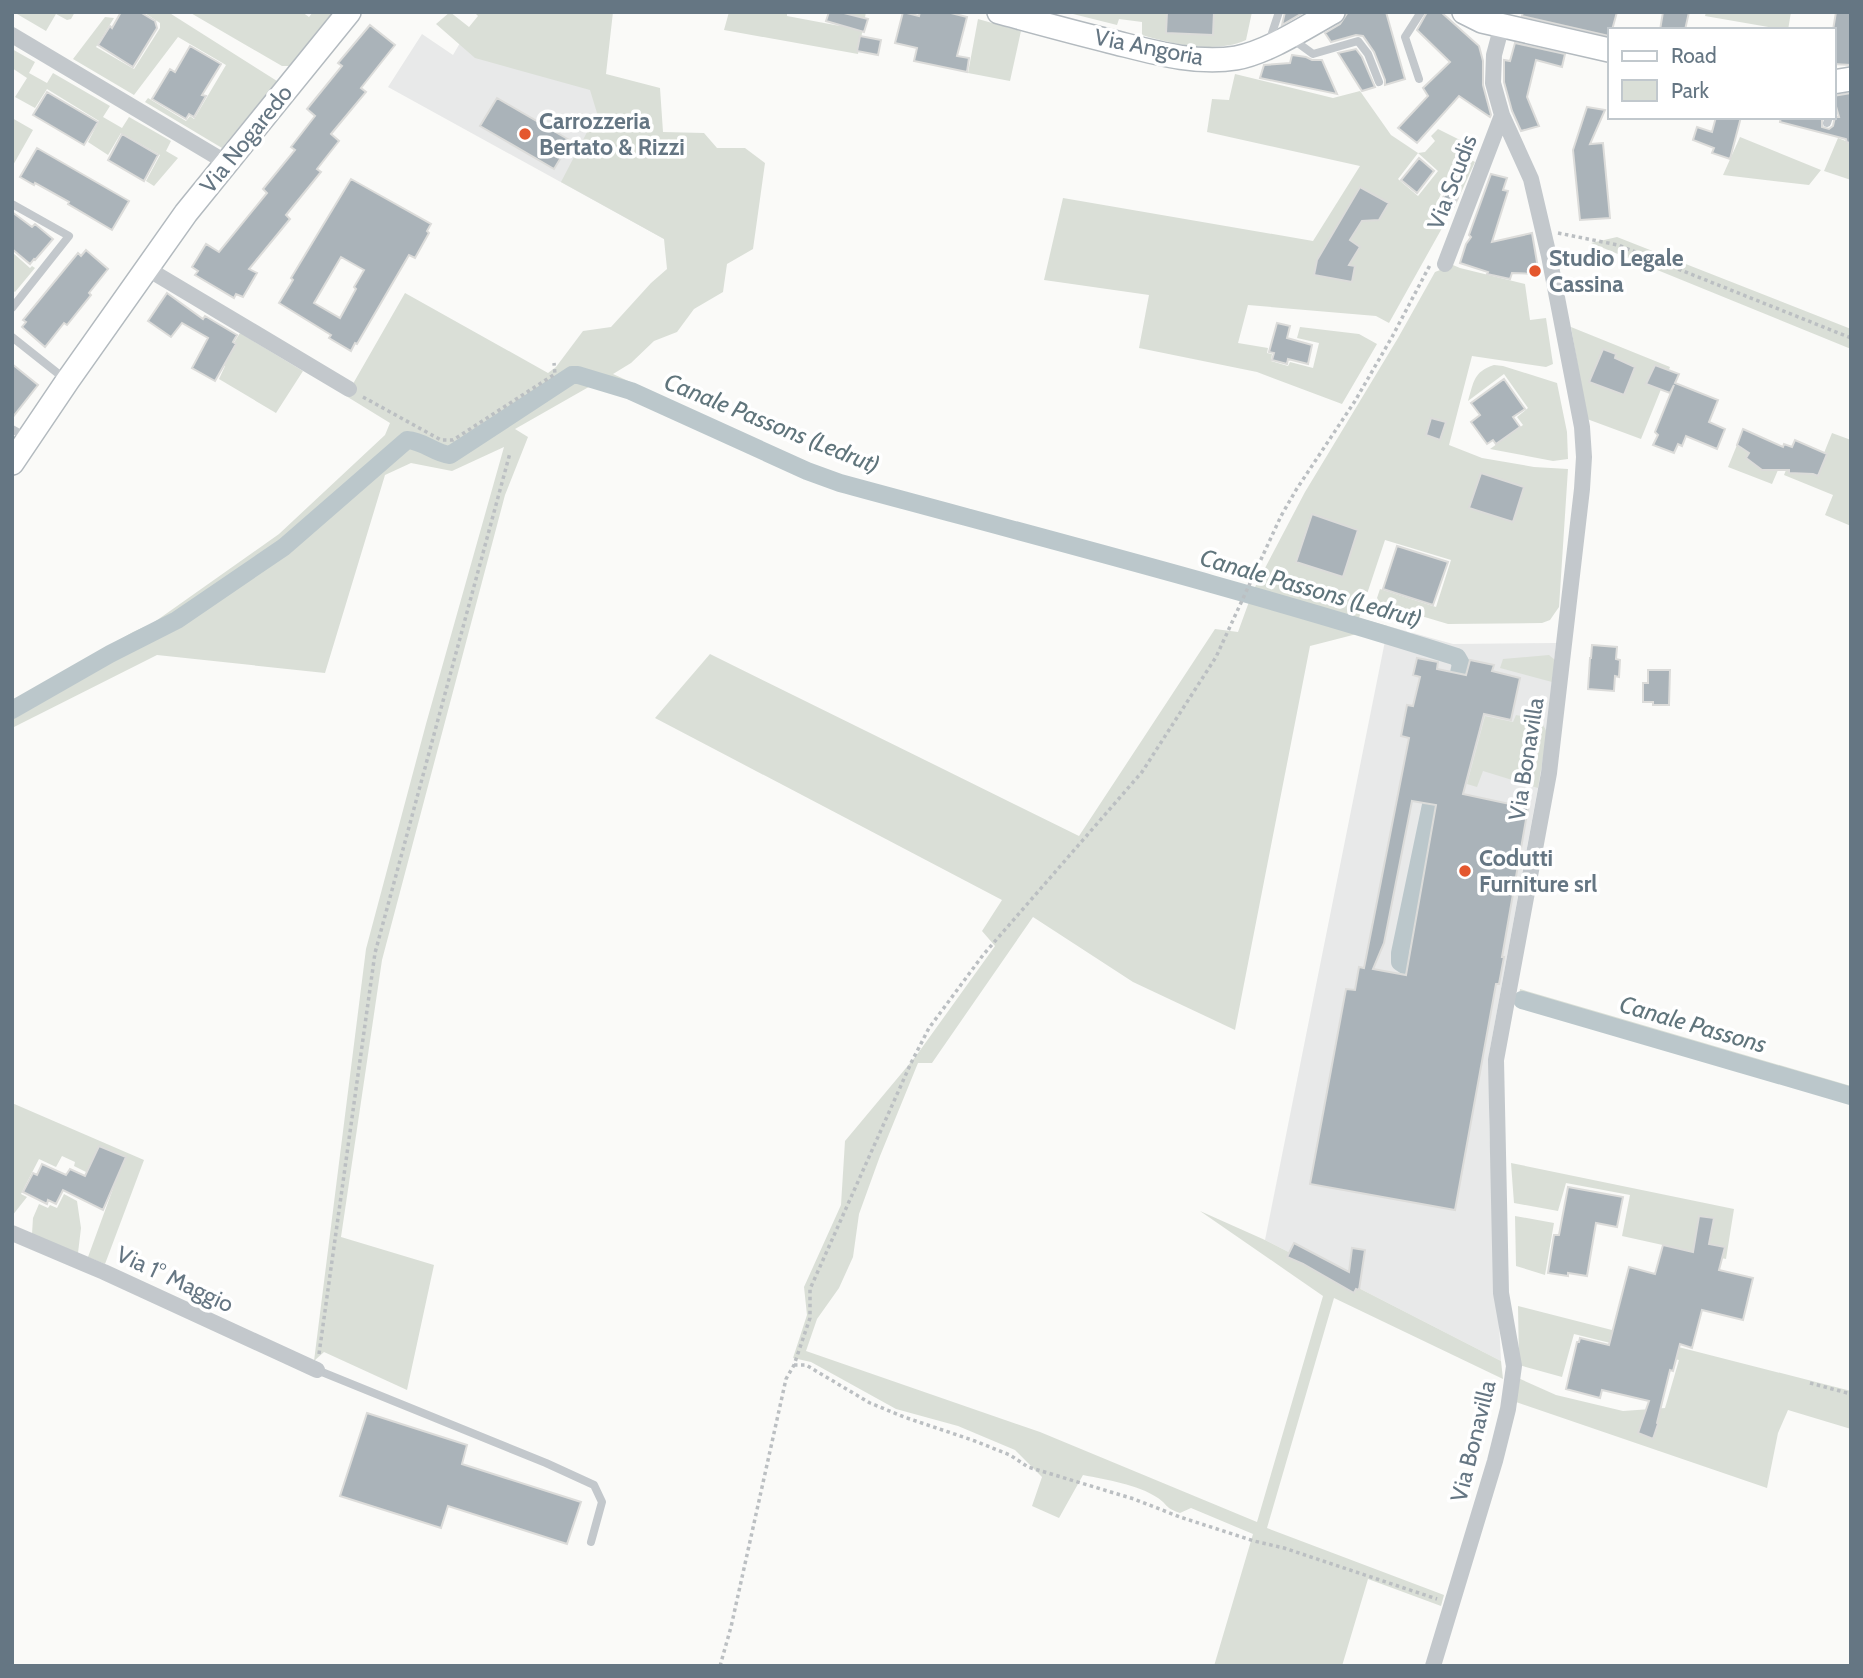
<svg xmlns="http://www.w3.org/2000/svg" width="1863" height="1678" viewBox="0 0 1863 1678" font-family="Cabin,sans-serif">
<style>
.built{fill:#e8e9e9}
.green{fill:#dadfd7;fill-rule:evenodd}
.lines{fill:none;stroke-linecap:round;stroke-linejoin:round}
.canal{stroke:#bbc7cb;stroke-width:18}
.building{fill:#aab3b9;stroke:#dcdcda;stroke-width:2;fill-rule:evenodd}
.secondary-casing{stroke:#b3babf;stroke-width:26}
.path{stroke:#bbbfc2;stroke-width:3.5;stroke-dasharray:3.5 3.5;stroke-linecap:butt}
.lane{stroke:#c3c8cc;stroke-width:8}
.street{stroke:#c3c8cc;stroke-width:16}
.secondary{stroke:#fff;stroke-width:23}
.poi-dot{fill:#e4572e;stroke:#fff;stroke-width:2.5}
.labels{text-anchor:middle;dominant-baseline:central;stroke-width:7;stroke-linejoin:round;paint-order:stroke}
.street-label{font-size:23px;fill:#657683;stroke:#fff}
.poi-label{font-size:23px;font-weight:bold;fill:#657683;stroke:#fff;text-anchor:start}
.water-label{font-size:24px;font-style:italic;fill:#60757c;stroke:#fff}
</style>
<rect width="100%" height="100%" fill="#fafaf8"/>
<path class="built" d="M422 34 453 55 460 43 470 52 650 96 664 239 388 87Z
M1388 626 1453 644 1556 643 1546 744 1489 1054V1126L1501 1361 1265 1240Z"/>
<path class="green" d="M18 12H75L71 19 67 20 56 14 46 31 17 14Z
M143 12H168L277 81 222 148 145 102 148 98 186 121 190 116 194 119 226 65 178 37 134 95 73 59 105 17 114 18 96 47 134 69 160 28V23Z
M189 12H302L309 17 313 12 332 13 289 66H282Z
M450 12 469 27 478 16 474 12H613L606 74 660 88 663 132 704 133 717 148H745L765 163 753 249 727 264 723 292 694 309 677 332 654 341 631 363 613 374 802 460 844 477 1254 589 1305 492 1398 338 1435 272 1453 265 1460 268 1525 284 1530 320 1546 318 1553 364 1546 367 1472 356 1449 445 1482 458 1534 467 1568 469 1559 607 1550 620 1542 623 1448 624 1381 604 1377 598 1380 589 1436 607 1451 560 1385 540 1359 618 1388 626 1310 646 1235 1030 1133 982 1033 917 932 1063H918L880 1156 859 1214 853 1257 839 1288 817 1319 806 1351 1040 1432 1257 1522 1323 1296 1200 1211 1265 1240 1501 1361 1503 1379 1334 1298 1267 1528 1444 1595 1441 1606 1368 1579 1342 1666H1214L1253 1534 1191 1508 1180 1513C1165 1508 1168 1505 1158 1498 1137 1484 1107 1480 1083 1475L1059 1518 1032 1506 1042 1477 1015 1450 958 1426 896 1409 811 1362 793 1358 807 1315 804 1287 841 1205 845 1141 916 1056 995 946 982 931 1002 900 655 718 710 654 1079 836 1215 629 1238 632 1250 599 840 489 625 393 594 384 515 429 528 437 505 495 382 960 341 1237 434 1265 407 1390 324 1352 314 1361 366 949 426 724 504 447 452 471 411 463 385 475 325 673 157 655 12 728V702L133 632 153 623 279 534 385 435 390 423 346 396 405 293 548 373 556 367 583 331 611 327 651 283 667 269 664 239 561 182 597 113 590 90 475 58 436 24Z
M729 12H787V16L840 26 842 12H866L858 54 724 30Z
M1065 12H1252L1246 40C1216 54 1172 44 1142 35V22L1119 19 1117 25Z
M1706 12H1791L1788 30H1786L1705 16Z
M978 19 1021 31 1010 81 968 73Z
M12 49 35 62 29 73 47 83 53 73 110 106 103 117 122 128 129 117 171 141 166 151 178 158 154 186 146 181 160 155 121 133 108 155 88 142 99 121 47 89 35 108 15 97 27 78 12 68Z
M1235 74 1333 98 1360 91 1391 135 1418 153 1425 152 1435 141 1431 136 1438 129 1466 143 1463 148 1468 151 1466 157 1475 162 1459 197 1443 189 1434 210 1446 221 1389 323 1376 316 1248 305 1238 343 1268 348 1267 353 1272 354 1271 361 1288 366 1290 362 1313 368 1319 343 1297 338 1300 327 1359 334 1377 344 1342 404 1257 372 1139 348 1149 295 1044 280 1063 198 1313 241 1360 166 1207 132 1212 99 1229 100ZM1418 153 1438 171 1418 196 1398 179Z
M12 118 33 130 12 167Z
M1740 137 1821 170 1809 185 1723 175Z
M1838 138 1851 143V180L1824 171Z
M1617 237 1851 329V349L1591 243Z
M13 253 30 268 32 266 35 268 15 292 12 290Z
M1571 327 1670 367 1641 439 1587 419Z
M240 333 303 371 276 413 219 379 225 366 217 362 228 352Z
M1494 365 1503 366 1557 383 1567 432 1568 459 1553 461 1490 449 1523 425 1517 417 1528 408 1504 374 1468 401C1474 382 1473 372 1494 365Z
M1832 433 1851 440V526L1825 515 1833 495 1784 475 1786 470H1789V473L1827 454 1824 453Z
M1737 445 1749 453 1747 458 1762 470H1778L1772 484 1728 467Z
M1549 655 1555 660 1552 682 1500 668 1503 659Z
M1516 715C1530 718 1542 718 1547 733L1538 788 1483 771 1477 787 1467 784 1485 716 1513 722Z
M1520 989 1851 1086V1100L1518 1004Z
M12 1103 144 1160 105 1264 88 1257 114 1186 74 1166 75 1162 62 1156 56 1167 39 1159 21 1194 27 1197 12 1216Z
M1511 1163 1734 1209 1726 1259 1622 1236 1630 1195 1566 1183 1558 1211 1514 1203Z
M64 1194 77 1201 81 1228 78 1253 32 1234 33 1218 39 1204 48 1208 50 1205 57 1208Z
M1515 1216 1554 1223 1545 1275 1516 1266Z
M1518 1306 1851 1391V1429L1788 1410 1778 1433 1767 1488 1516 1402 1518 1378 1556 1395 1623 1411 1665 1408 1679 1360 1574 1334 1562 1377 1519 1365Z"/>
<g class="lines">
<path class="canal" d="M12 710 110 654 177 620 284 547 407 440C424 441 434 453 450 455L572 375H578L631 391 807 471 840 483C1046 539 1253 592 1457 657L1461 664 1454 696
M1406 966 1400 962V953L1436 781
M1522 1000 1851 1096"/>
</g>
<path class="building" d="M121 12H140L155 21 157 28 133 67 98 45 110 26 112 28Z
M829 12H840L868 19 864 32 826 21Z
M903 12 919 16 920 12H947L967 17 957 56 969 58 967 72 914 61 917 48 895 43Z
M1167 12H1214L1213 35 1166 33Z
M1285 12H1304L1282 25Z
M1386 12 1405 79 1385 85V80L1374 52 1363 36 1356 35 1331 42 1325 33 1340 24 1348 12Z
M1427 12H1441L1479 46 1483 61V85L1491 115 1490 117 1459 96 1417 143 1398 128 1428 96 1423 88 1450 62 1417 30Z
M1523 12H1617L1612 30H1609V36L1522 16Z
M1663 12H1689L1685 30H1660Z
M1836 12H1851V65L1833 64V30Z
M370 25 395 45 361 88 366 92 331 134 339 141 317 169 321 172 286 215 290 219 249 269 257 273 243 297 236 294 234 298 195 275 198 271 192 267 206 244 219 252 267 193 263 189 295 150 291 147 315 116 307 109 342 66 338 63Z
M860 36 881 40 878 55 857 51Z
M1515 43 1565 54 1562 67 1536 60 1527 97 1539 126 1521 131 1512 111 1504 82V60L1510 61Z
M190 46 221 64 202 95 206 96 194 117 189 114 186 119 152 99 170 69 175 72Z
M1356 49 1362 57 1375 87 1362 91 1338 53Z
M1292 55 1306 57 1312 60H1322L1337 94 1260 78 1264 65 1290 63Z
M47 92 98 122 84 145 33 115Z
M1851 93V142L1847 143 1846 139 1780 122 1781 117H1822V127L1829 129 1833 126 1835 117H1839L1833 96Z
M497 98 571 141 554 169 480 126Z
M1587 107 1605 110 1590 144 1603 143 1610 218 1580 220 1573 150Z
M1716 117H1741L1730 159 1712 153 1714 148 1693 140 1697 127 1712 132Z
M122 134 158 155 144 181 108 160Z
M37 148 129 201 112 230 68 204 69 202 35 183 34 185 20 177Z
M1419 158 1434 171 1417 193 1401 180Z
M1491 174 1507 178 1503 190 1508 191 1492 242 1532 233 1539 274 1512 273 1510 279 1487 274 1488 272 1460 263 1466 244 1471 237 1469 235Z
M351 179 431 224 427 231 429 233 415 258 409 255 357 344 355 343 351 351 329 338 331 335 279 303 293 280 291 278ZM341 257 364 270 354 287 356 289 340 318 314 303Z
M1360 187 1389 203 1379 220 1362 221 1350 240 1360 247 1349 265 1355 266 1352 282 1314 275 1317 260Z
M1446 192 1458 198 1448 218 1437 209Z
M12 212 32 227 35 224 53 239 35 260 34 259 30 264 12 249Z
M86 250 108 269 89 293 91 295 67 325 64 323 45 347 22 327 26 322 23 320 78 253 81 256Z
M167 293 203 319 205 316 237 335 233 342 236 344 215 381 192 368 208 338 182 323 171 337 148 321Z
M1277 323 1290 326 1287 338 1312 345 1308 364 1288 359 1287 364 1272 360 1274 353 1269 352Z
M1603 349 1616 354 1615 358 1635 367 1624 395 1589 382Z
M12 364 38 385 12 418Z
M1655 365 1679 374 1675 383 1718 400 1709 422 1725 429 1717 449 1686 436 1682 446 1678 444 1674 453 1653 445 1658 435 1655 432 1674 385 1670 393 1646 384Z
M1504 379 1525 409 1513 417 1520 427 1496 444 1493 440 1487 444 1471 422 1480 415 1471 403Z
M1431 418 1446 422 1440 440 1426 435Z
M1743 429 1783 447 1784 444 1792 447 1795 440 1827 454 1818 476 1813 474 1789 473V470H1762L1746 458 1749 453 1737 445Z
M1481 473 1524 487 1513 522 1469 508Z
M1312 514 1358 530 1343 577 1296 562Z
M1397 546 1448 562 1433 605 1383 589Z
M1592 645 1617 647 1616 659 1620 660 1619 677 1615 676 1614 691 1588 689 1590 658H1591Z
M1417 658 1438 662 1437 669 1466 675 1470 660 1494 665 1492 671 1520 678 1511 720 1484 714 1463 794 1528 808 1502 957H1504L1499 984H1496L1455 1210 1310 1184 1346 989 1355 990 1359 967 1364 968 1409 738 1401 736 1407 705 1413 706 1420 677 1413 675ZM1412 801 1436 805 1406 975 1373 969 1384 943Z
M1648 670H1670L1669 705H1653V702H1643V683H1648Z
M99 1146 126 1157 103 1210 63 1190 56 1204 48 1200 47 1204 23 1192 33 1173 37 1175 42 1164 66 1175 70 1169 85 1176Z
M1568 1187 1623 1197 1617 1227 1596 1223 1587 1276 1568 1273V1276L1548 1273 1554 1235H1559Z
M1699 1216 1714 1218 1709 1244 1725 1247 1719 1270 1753 1278 1743 1320 1702 1310 1692 1348 1680 1344 1673 1371 1670 1370 1657 1423 1658 1424 1653 1439 1638 1433 1649 1401 1602 1390 1600 1398 1566 1389 1577 1342H1579L1580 1338 1609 1345 1629 1267 1655 1274 1663 1245 1693 1252Z
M1294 1243 1349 1272 1352 1248 1365 1250 1359 1290 1356 1289 1354 1293 1303 1264 1287 1257Z
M367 1413 467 1445 462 1464 581 1502 567 1544 448 1506 441 1528 340 1496Z"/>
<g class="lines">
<defs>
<path id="secondary" d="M999 12C1036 22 1072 32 1109 41 1150 51 1194 65 1236 58 1268 52 1304 28 1333 12
M1464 12 1482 21 1609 50
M1833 82 1851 79
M12 463 68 380 186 213 349 12"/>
</defs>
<use href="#secondary" class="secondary-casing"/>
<path class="path" d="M1558 233 1618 245 1851 338
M363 397 441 440H453L555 374 554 363
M319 1354 375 953 510 453
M794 1365H806L870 1403 904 1417 975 1441 1010 1455 1028 1467 1134 1499 1180 1517 1254 1541 1284 1548 1437 1599
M1810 1383 1851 1394
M720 1666 731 1627 786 1379 794 1365 810 1318V1289L911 1063 929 1028 983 955 1142 772 1216 657 1281 516 1296 490 1355 401 1392 337 1430 265"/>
<path class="lane" d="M1291 38 1313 54 1358 41 1368 54 1379 82
M1271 42 1272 33 1279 12
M1419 79 1405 37 1421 12
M1827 123 1829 117
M12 204 69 236 12 308
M12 337 65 379
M12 429 26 437
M317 1370 546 1463 594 1485 602 1502 591 1542"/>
<path class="street" d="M12 35 227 163
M1445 264 1502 115
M146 268 349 389
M12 1233 104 1272 317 1370
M1433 1666 1495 1461 1508 1409 1514 1366 1501 1293 1496 1060 1549 773 1582 489 1584 457 1582 427 1549 256 1531 179 1502 115 1493 83 1494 55 1502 25"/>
<use href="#secondary" class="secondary"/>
</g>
<g class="poi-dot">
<circle cx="525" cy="134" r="7"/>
<circle cx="1535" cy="271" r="7"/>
<circle cx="1465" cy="871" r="7"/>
</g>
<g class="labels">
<g class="street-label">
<text transform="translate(1149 47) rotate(11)">Via Angoria</text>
<text transform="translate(246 139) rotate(-51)">Via Nogaredo</text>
<text transform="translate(1452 182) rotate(-69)">Via Scudis</text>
<text transform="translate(1526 759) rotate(-81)">Via Bonavilla</text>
<text transform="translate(175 1279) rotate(25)">Via 1° Maggio</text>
<text transform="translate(1473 1441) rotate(-76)">Via Bonavilla</text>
</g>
<g class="poi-label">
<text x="539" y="121">Carrozzeria<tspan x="539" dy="26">Bertato &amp; Rizzi</tspan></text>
<text x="1549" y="258">Studio Legale<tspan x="1549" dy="26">Cassina</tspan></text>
<text x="1479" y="858">Codutti<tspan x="1479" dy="26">Furniture srl</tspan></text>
</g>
<g class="water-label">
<text transform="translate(772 423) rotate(22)">Canale Passons (Ledrut)</text>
<text transform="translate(1311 588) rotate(16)">Canale Passons (Ledrut)</text>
<text transform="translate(1693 1024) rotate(16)">Canale Passons</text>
</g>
</g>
<rect width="1863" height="1678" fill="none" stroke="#657683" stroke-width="28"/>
<rect x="1608" y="28" width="228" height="91" fill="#ffffff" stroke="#c1c8cd" stroke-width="2"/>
<rect x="1622" y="51" width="35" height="10" fill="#ffffff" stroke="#c1c8cd" stroke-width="2"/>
<text x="1671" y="63" font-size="21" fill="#657683">Road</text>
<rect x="1622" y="80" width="35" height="21" fill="#dadfd7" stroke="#c1c8cd" stroke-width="2"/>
<text x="1671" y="98" font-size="21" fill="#657683">Park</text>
</svg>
